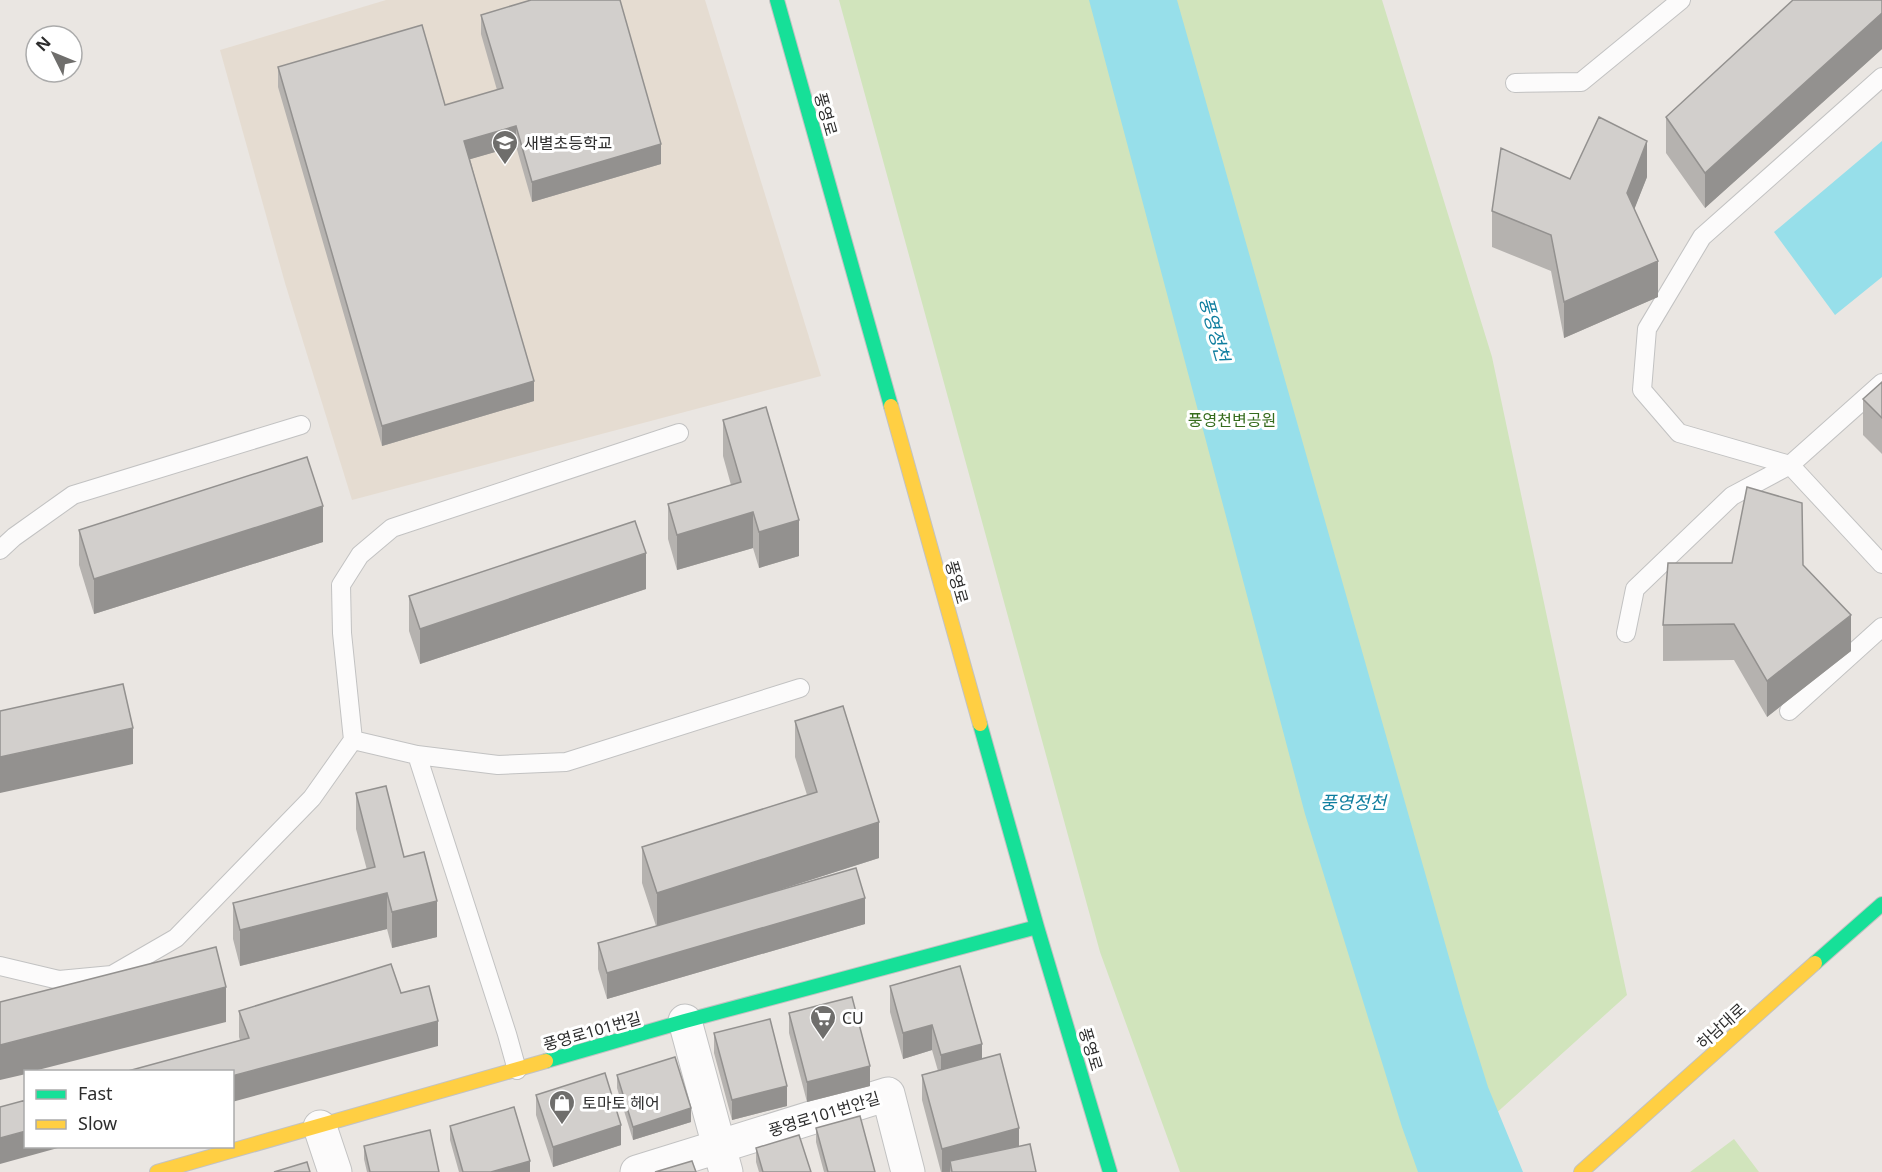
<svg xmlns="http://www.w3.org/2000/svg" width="1882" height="1172" viewBox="0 0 1882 1172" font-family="'Noto Sans','Noto Sans KR',sans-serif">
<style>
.education{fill:#e5dcd1}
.green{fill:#d1e4bc}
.water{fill:#97dfea}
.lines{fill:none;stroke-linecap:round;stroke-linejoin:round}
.lane-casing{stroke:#c2c2c2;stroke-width:20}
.street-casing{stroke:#c2c2c2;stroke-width:35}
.fast-casing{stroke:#c2c2c2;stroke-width:16}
.slow-casing{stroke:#c2c2c2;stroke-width:16}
.lane{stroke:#fcfbfb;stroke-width:18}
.street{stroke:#fcfbfb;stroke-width:33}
.fast{stroke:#16e098;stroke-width:14}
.slow{stroke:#ffcf43;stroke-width:14}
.wall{fill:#b5b2af}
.shaded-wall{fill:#93918f}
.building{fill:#d2cfcc;stroke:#93918f;stroke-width:1.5}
.labels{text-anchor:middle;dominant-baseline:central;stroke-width:6;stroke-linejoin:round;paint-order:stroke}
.street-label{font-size:16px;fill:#2d2d2d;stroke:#fff}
.poi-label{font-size:16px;fill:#2d2d2d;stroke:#fff;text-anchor:start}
.park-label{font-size:16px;fill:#356b1c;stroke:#fff}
.water-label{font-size:18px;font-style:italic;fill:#0f7e9f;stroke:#fff}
</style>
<rect width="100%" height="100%" fill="#eae6e2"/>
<path class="education" d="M386 0H705L821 376 352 500 285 283 220 50Z"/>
<path class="green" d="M839 0H1382L1492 357 1627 995 1431 1172H1180L1100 952Z
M1734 1139 1759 1172H1690Z"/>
<path class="water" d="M1089 0H1177L1464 1010 1488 1087 1523 1172H1418L1402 1127 1305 814Z
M1882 141V277L1835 315 1774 232Z"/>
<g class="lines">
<defs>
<path id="lane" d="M1515 83 1581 82 1681 0
M1882 383 1790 465 1882 564
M1790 465 1679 433 1642 390 1647 329 1702 237 1882 77
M0 550 14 537 73 495 301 425
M1626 633 1635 589 1732 496 1790 465
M1789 711 1882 627
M353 740 417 755 498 765 566 762 800 688
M417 755 507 1034 517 1070
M0 966 59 980 112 975 176 938 312 798 353 740 342 633 341 585 360 555 392 528 679 433"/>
<path id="street" d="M685 1021 726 1172
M320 1127 335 1172
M637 1172 888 1094 908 1172"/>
<path id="fast" d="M777 0 891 406
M980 724 1037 927 1110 1172
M1815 963 1882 904
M546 1061 685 1021 1037 927"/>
<path id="slow" d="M891 406 980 724
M157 1172 546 1061
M1581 1172 1815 963"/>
</defs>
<use href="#lane" class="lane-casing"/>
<use href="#street" class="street-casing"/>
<use href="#fast" class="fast-casing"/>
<use href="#slow" class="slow-casing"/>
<use href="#lane" class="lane"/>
<use href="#street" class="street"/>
<use href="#fast" class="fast"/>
<use href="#slow" class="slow"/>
</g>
<path class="wall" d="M1882 13V49L1705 208 1666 153V117Z
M481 15 661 164 532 202 516 146 470 159 534 401 382 446 278 87V67L445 105 497 90 481 34Z
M1647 177 1634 209 1658 297 1564 338 1551 271 1492 247V211L1570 179Z
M1882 382V454L1863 435V399Z
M723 420 799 556 759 568 753 548 677 570 668 539V504L731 485 723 456Z
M79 530 323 542 94 614 79 565Z
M1803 565 1851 651 1767 717 1734 660 1663 661V625Z
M646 589 420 664 409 631V596Z
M795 721 879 858 756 897 865 924 607 999 598 969V943L656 926 642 883V847L807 795 795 757Z
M356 793 404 857 437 937 392 948 387 929 240 966 233 939V903L367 870 356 829Z
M890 986 982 1059 1019 1146 1036 1172H941L922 1100V1075L938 1071 932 1050 903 1059 890 1012Z
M401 993 438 1046 240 1040 239 1037V1011Z
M789 1013 870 1086 807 1102 789 1033Z
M714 1033 787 1106 732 1120 714 1053Z
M617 1075 691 1122 633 1140 617 1088Z
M536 1095 621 1145 553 1167 536 1115Z
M450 1126 530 1172H459L450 1140Z
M816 1128 875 1172H824L816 1142Z
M364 1146 439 1172H367L364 1159Z
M756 1148 811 1172H759L756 1162Z"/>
<path class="shaded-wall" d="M1882 13V49L1705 208V173Z
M516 126V146L464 161V141Z
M1647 141V177L1627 228V193Z
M661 144V164L532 202V182Z
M1658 261V297L1564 338V302Z
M534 381V401L382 446V426Z
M323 506V542L94 614V579Z
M753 512V548L677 570V535Z
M799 520V556L759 568V532Z
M646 553V589L420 664V629Z
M1851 615V651L1767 717V681Z
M133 728V764L0 793V757Z
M879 822V858L657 929V893Z
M387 893V929L240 966V930Z
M865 898V924L607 999V973Z
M437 901V937L392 948V912Z
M226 987V1022L34 1071H26V1074L0 1080V1045Z
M438 1021V1046L232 1102V1076Z
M932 1025V1050L903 1059V1033Z
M982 1044V1070L941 1081V1055Z
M870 1066V1086L807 1102V1082Z
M787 1086V1106L732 1120V1100Z
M691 1108V1122L633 1140V1127Z
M621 1125V1145L553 1167V1147Z
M1019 1128V1154L950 1161V1172H942V1149Z
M26 1131V1146H65L0 1164V1138Z
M530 1161V1172H491Z"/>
<path class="building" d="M531 0H620L661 144 532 182 516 126 464 141 534 381 382 426 278 67 422 25 445 105 503 88 481 15Z
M1793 0H1882V13L1705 173 1666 117Z
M1599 117 1647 141 1627 193 1658 261 1564 302 1551 235 1492 211 1501 148 1570 179Z
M1882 382V418L1863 399Z
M766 407 799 520 759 532 753 512 677 535 668 504 741 482 723 420Z
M307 457 323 506 94 579 79 530Z
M1747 487 1802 503 1803 565 1851 615 1767 681 1734 624 1663 625 1668 563H1732Z
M635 521 646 553 420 629 409 596Z
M123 684 133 728 0 757V711Z
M843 706 879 822 657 893 642 847 817 792 795 721Z
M386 786 404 857 424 852 437 901 392 912 387 893 240 930 233 903 375 867 356 793Z
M856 868 865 898 607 973 598 943Z
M216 947 226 987 0 1045V1002Z
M391 964 401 993 429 986 438 1021 232 1076V1071H128L249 1038 239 1011Z
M960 966 982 1044 941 1055 932 1025 903 1033 890 986Z
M852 997 870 1066 807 1082 789 1013Z
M770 1019 787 1086 732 1100 714 1033Z
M1000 1054 1019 1128 942 1149 922 1075Z
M675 1057 691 1108 633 1127 617 1075Z
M605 1073 621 1125 553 1147 536 1095Z
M26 1100V1131L0 1138V1107Z
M514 1107 530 1161 491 1172H463L450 1126Z
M860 1116 875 1172H828L816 1128Z
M430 1130 439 1172H370L364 1146Z
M799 1135 811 1172H763L756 1148Z
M1030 1144 1036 1172H952L950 1161Z
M692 1161 696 1172H655Z
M307 1162 310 1172H274Z"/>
<defs>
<symbol id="school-pin" viewBox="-11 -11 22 30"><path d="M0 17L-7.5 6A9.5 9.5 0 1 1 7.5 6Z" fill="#6f6e6c" stroke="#fff"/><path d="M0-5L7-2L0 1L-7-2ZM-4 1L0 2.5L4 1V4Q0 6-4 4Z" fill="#fff"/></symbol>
<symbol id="supermarket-pin" viewBox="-11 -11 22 30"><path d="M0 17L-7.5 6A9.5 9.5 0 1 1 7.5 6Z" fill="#6f6e6c" stroke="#fff"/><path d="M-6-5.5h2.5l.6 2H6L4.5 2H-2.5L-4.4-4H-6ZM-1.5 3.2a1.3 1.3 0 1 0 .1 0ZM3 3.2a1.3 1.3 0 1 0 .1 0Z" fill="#fff"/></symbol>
<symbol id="shop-pin" viewBox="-11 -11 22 30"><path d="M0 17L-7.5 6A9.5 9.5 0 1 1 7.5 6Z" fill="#6f6e6c" stroke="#fff"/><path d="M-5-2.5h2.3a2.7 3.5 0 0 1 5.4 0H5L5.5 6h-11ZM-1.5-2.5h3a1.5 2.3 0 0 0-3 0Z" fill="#fff"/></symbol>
</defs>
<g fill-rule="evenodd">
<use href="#school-pin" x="490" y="128" width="30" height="40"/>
<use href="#supermarket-pin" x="808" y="1003" width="30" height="40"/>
<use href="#shop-pin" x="547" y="1088" width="30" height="40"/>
</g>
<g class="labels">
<g class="street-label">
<text transform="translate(826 114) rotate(74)">풍영로</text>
<text transform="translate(957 582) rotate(74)">풍영로</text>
<text transform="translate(1721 1026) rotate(-42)">하남대로</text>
<text transform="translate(592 1031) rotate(-16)">풍영로101번길</text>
<text transform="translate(1091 1049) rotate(73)">풍영로</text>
<text transform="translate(824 1114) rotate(-17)">풍영로101번안길</text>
</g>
<g class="poi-label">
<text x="524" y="143">새별초등학교</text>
<text x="842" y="1018">CU</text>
<text x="582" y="1103">토마토 헤어</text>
</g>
<g class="park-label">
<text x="1232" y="420">풍영천변공원</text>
</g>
<g class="water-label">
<text transform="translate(1215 329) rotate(74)">풍영정천</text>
<text x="1353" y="802">풍영정천</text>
</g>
</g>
<rect x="24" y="1070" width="210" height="78" fill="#ffffff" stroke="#ababab" stroke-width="1.5"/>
<rect x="36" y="1090" width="30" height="9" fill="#16e098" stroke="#ababab" stroke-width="1.5"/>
<text x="78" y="1100" font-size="18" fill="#2d2d2d">Fast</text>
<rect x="36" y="1120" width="30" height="9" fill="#ffcf43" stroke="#ababab" stroke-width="1.5"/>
<text x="78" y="1130" font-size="18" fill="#2d2d2d">Slow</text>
<g transform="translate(54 54) rotate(313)"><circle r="28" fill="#ffffff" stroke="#ababab" stroke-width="1.5"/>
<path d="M0-4.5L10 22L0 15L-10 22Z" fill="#6f6e6c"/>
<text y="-9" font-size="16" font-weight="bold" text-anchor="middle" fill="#2d2d2d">N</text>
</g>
</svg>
